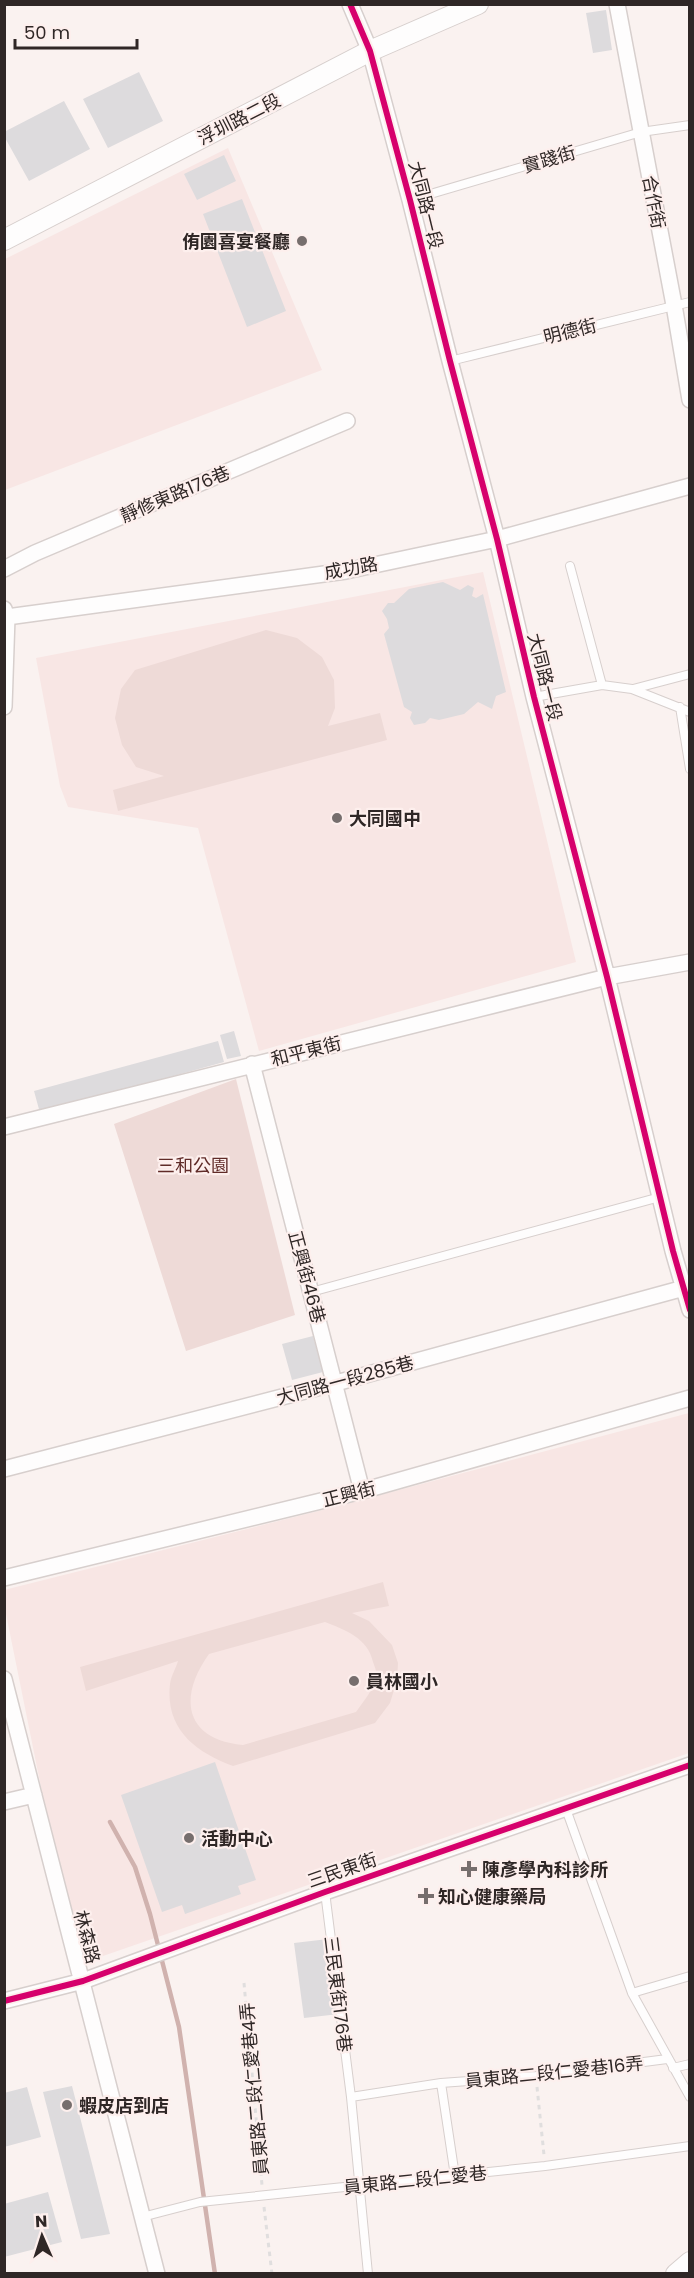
<svg xmlns="http://www.w3.org/2000/svg" width="694" height="2278" viewBox="0 0 694 2278" font-family="Poppins,'Noto Sans TC',sans-serif">
<style>
.built{fill:#f8e6e4}
.green{fill:#eedad7;fill-rule:evenodd}
.lines{fill:none;stroke-linecap:round;stroke-linejoin:round}
.stream{stroke:#d0b2ae;stroke-width:4.5}
.building{fill:#dddbdd}
.service-casing{stroke:#d7cfcd;stroke-width:10}
.minor-casing{stroke:#d7cfcd;stroke-width:18}
.tertiary-casing{stroke:#d7cfcd;stroke-width:22}
.path{stroke:#e0dede;stroke-width:3;stroke-dasharray:4.5 4.5;stroke-linecap:butt}
.service{stroke:#fefdfd;stroke-width:8}
.minor{stroke:#fefdfd;stroke-width:15}
.tertiary{stroke:#fefdfd;stroke-width:20}
.cycleway-casing{stroke:#fdefed;stroke-width:10}
.cycleway{stroke:#d6006c;stroke-width:6}
.poi-dot{fill:#766e6d;stroke:#fdefed;stroke-width:2}
.labels{text-anchor:middle;dominant-baseline:central;stroke-width:4.5;stroke-linejoin:round;paint-order:stroke}
.street-label{font-size:18px;fill:#2f2726;stroke:#fdefed}
.poi-label{font-size:18px;font-weight:bold;fill:#2f2726;stroke:#fdefed;text-anchor:start}
.park-label{font-size:18px;fill:#602b28;stroke:#fdefed}
</style>
<rect width="100%" height="100%" fill="#faf2f0"/>
<path class="built" d="M228 148 322 370 5 490V259Z
M483 572 576 962 259 1051 198 828 68 807 60 786 36 658Z
M689 1413V1753L77 1965 5 1609 4 1590 354 1502Z"/>
<path class="green" d="M266 630 297 638 322 657 334 680 335 708 328 726 380 713 387 740 118 811 113 790 164 776 136 767 122 745 115 718 121 689 135 670Z
M236 1079 295 1315 186 1351 114 1124Z
M383 1582 389 1606 352 1613 369 1621 392 1645 398 1663 397 1680 390 1703 375 1723 233 1766C195 1752 165 1729 170 1684 171 1676 176 1668 178 1661L86 1691 80 1667ZM325 1622C345 1630 368 1638 373 1662 374 1665 377 1671 376 1675 375 1688 363 1702 356 1712L243 1745C184 1739 178 1697 209 1654Z"/>
<g class="lines">
<path class="stream" d="M110 1822 135 1867 150 1914 179 2027 215 2274"/>
</g>
<path class="building" d="M606 10 612 50 593 53 586 13Z
M139 72 163 121 108 148 83 99Z
M64 101 90 149 29 181 4 136V132Z
M224 155 236 181 197 200 184 174Z
M242 199 286 311 247 327 203 214Z
M443 582 460 590 468 585 474 588 472 596 476 598 483 594 506 692 496 696 492 709 478 702 464 714 439 720 430 718 425 723 414 725 410 718 412 712 404 707 384 634 389 628 387 619 382 611 388 603H394L409 589Z
M234 1031 241 1056 227 1059 220 1035Z
M218 1041 224 1062 40 1113 34 1091Z
M313 1336 323 1372 292 1380 282 1344Z
M215 1762 256 1880 238 1886 241 1894 185 1914 182 1905 162 1912 121 1795Z
M328 1939 339 2014 304 2018 294 1943Z
M72 2086 110 2234 81 2239 43 2092Z
M27 2087 41 2137 4 2147V2093Z
M48 2192 62 2242 4 2257V2204Z"/>
<g class="lines">
<defs>
<path id="service" d="M410 200 641 132 690 125
M450 361 690 302
M570 566 602 685
M633 689 690 674
M534 697 602 685 632 689 690 712
M680 707 690 769
M311 1292 660 1197
M566 1809 632 1993 690 2097
M325 1892 351 2097 368 2274
M632 1993 690 1976
M673 2068 690 2064
M441 2083 455 2176
M351 2097 441 2083 536 2076 667 2059
M142 2217 200 2202 545 2166 690 2146"/>
<path id="minor" d="M350 4 370 51 410 200 450 361 497 539 534 697 607 977 673 1251 690 1310
M617 4 674 305 690 400
M4 569 35 553 347 421
M4 609 7 617 4 707
M7 617 346 571 497 539 690 486
M252 1064 362 1491
M4 1127 607 977 690 962
M4 1469 336 1383 684 1288
M4 1578 362 1491 690 1398
M4 1679 157 2274
M4 1802 34 1795
M4 2001 83 1981 325 1892 690 1765"/>
<path id="tertiary" d="M4 240 370 51 478 4
M676 2274 690 2262"/>
</defs>
<use href="#service" class="service-casing"/>
<use href="#minor" class="minor-casing"/>
<use href="#tertiary" class="tertiary-casing"/>
<path class="path" d="M244 1983 262 2185
M537 2087 544 2155
M264 2207 272 2274"/>
<use href="#service" class="service"/>
<use href="#minor" class="minor"/>
<use href="#tertiary" class="tertiary"/>
<defs>
<path id="cycleway" d="M350 4 370 51 410 200 450 361 497 539 534 697 607 977 673 1251 690 1310
M4 2001 83 1981 325 1892 690 1765"/>
</defs>
<use href="#cycleway" class="cycleway-casing"/>
<use href="#cycleway" class="cycleway"/>
</g>
<g class="poi-dot">
<circle cx="302" cy="241" r="6"/>
<circle cx="337" cy="818" r="6"/>
<circle cx="354" cy="1681" r="6"/>
<circle cx="189" cy="1838" r="6"/>
<path d="M466 1860h6v6h6v6h-6v6h-6v-6h-6v-6h6z"/>
<path d="M423 1887h6v6h6v6h-6v6h-6v-6h-6v-6h6z"/>
<circle cx="67" cy="2105" r="6"/>
</g>
<g class="labels">
<g class="street-label">
<text transform="translate(239 119) rotate(-27)">浮圳路二段</text>
<text transform="translate(549 159) rotate(-16)">實踐街</text>
<text transform="translate(654 202) rotate(79)">合作街</text>
<text transform="translate(426 205) rotate(76)">大同路一段</text>
<text transform="translate(570 331) rotate(-14)">明德街</text>
<text transform="translate(175 494) rotate(-23)">靜修東路176巷</text>
<text transform="translate(351 568) rotate(-10)">成功路</text>
<text transform="translate(545 677) rotate(76)">大同路一段</text>
<text transform="translate(306 1051) rotate(-14)">和平東街</text>
<text transform="translate(307 1277) rotate(75)">正興街46巷</text>
<text transform="translate(345 1380) rotate(-15)">大同路一段285巷</text>
<text transform="translate(349 1494) rotate(-14)">正興街</text>
<text transform="translate(342 1870) rotate(-19)">三民東街</text>
<text transform="translate(87 1937) rotate(75)">林森路</text>
<text transform="translate(338 1994) rotate(83)">三民東街176巷</text>
<text transform="translate(554 2072) rotate(-6)">員東路二段仁愛巷16弄</text>
<text transform="translate(254 2089) rotate(-95)">員東路二段仁愛巷4弄</text>
<text transform="translate(415 2180) rotate(-6)">員東路二段仁愛巷</text>
</g>
<g class="poi-label">
<text x="290" y="241" text-anchor="end">侑園喜宴餐廳</text>
<text x="349" y="818">大同國中</text>
<text x="366" y="1681">員林國小</text>
<text x="201" y="1838">活動中心</text>
<text x="482" y="1869">陳彥學內科診所</text>
<text x="438" y="1896">知心健康藥局</text>
<text x="79" y="2105">蝦皮店到店</text>
</g>
<g class="park-label">
<text x="193" y="1165">三和公園</text>
</g>
</g>
<rect width="694" height="2278" fill="none" stroke="#2f2726" stroke-width="12"/>
<g transform="translate(42 2236) rotate(357)" stroke="#fdefed" stroke-width="4.5" paint-order="stroke">
<path d="M0-4.5L10 22L0 15L-10 22Z" fill="#2f2726"/>
<text y="-9" font-size="16" font-weight="bold" text-anchor="middle" fill="#2f2726">N</text>
</g>
<path d="M15 39v9h122v-9" fill="none" stroke="#2f2726" stroke-width="3"/>
<text x="24" y="39" font-size="18" fill="#2f2726" stroke="#fdefed" stroke-width="4.5" paint-order="stroke">50 m</text>
</svg>
